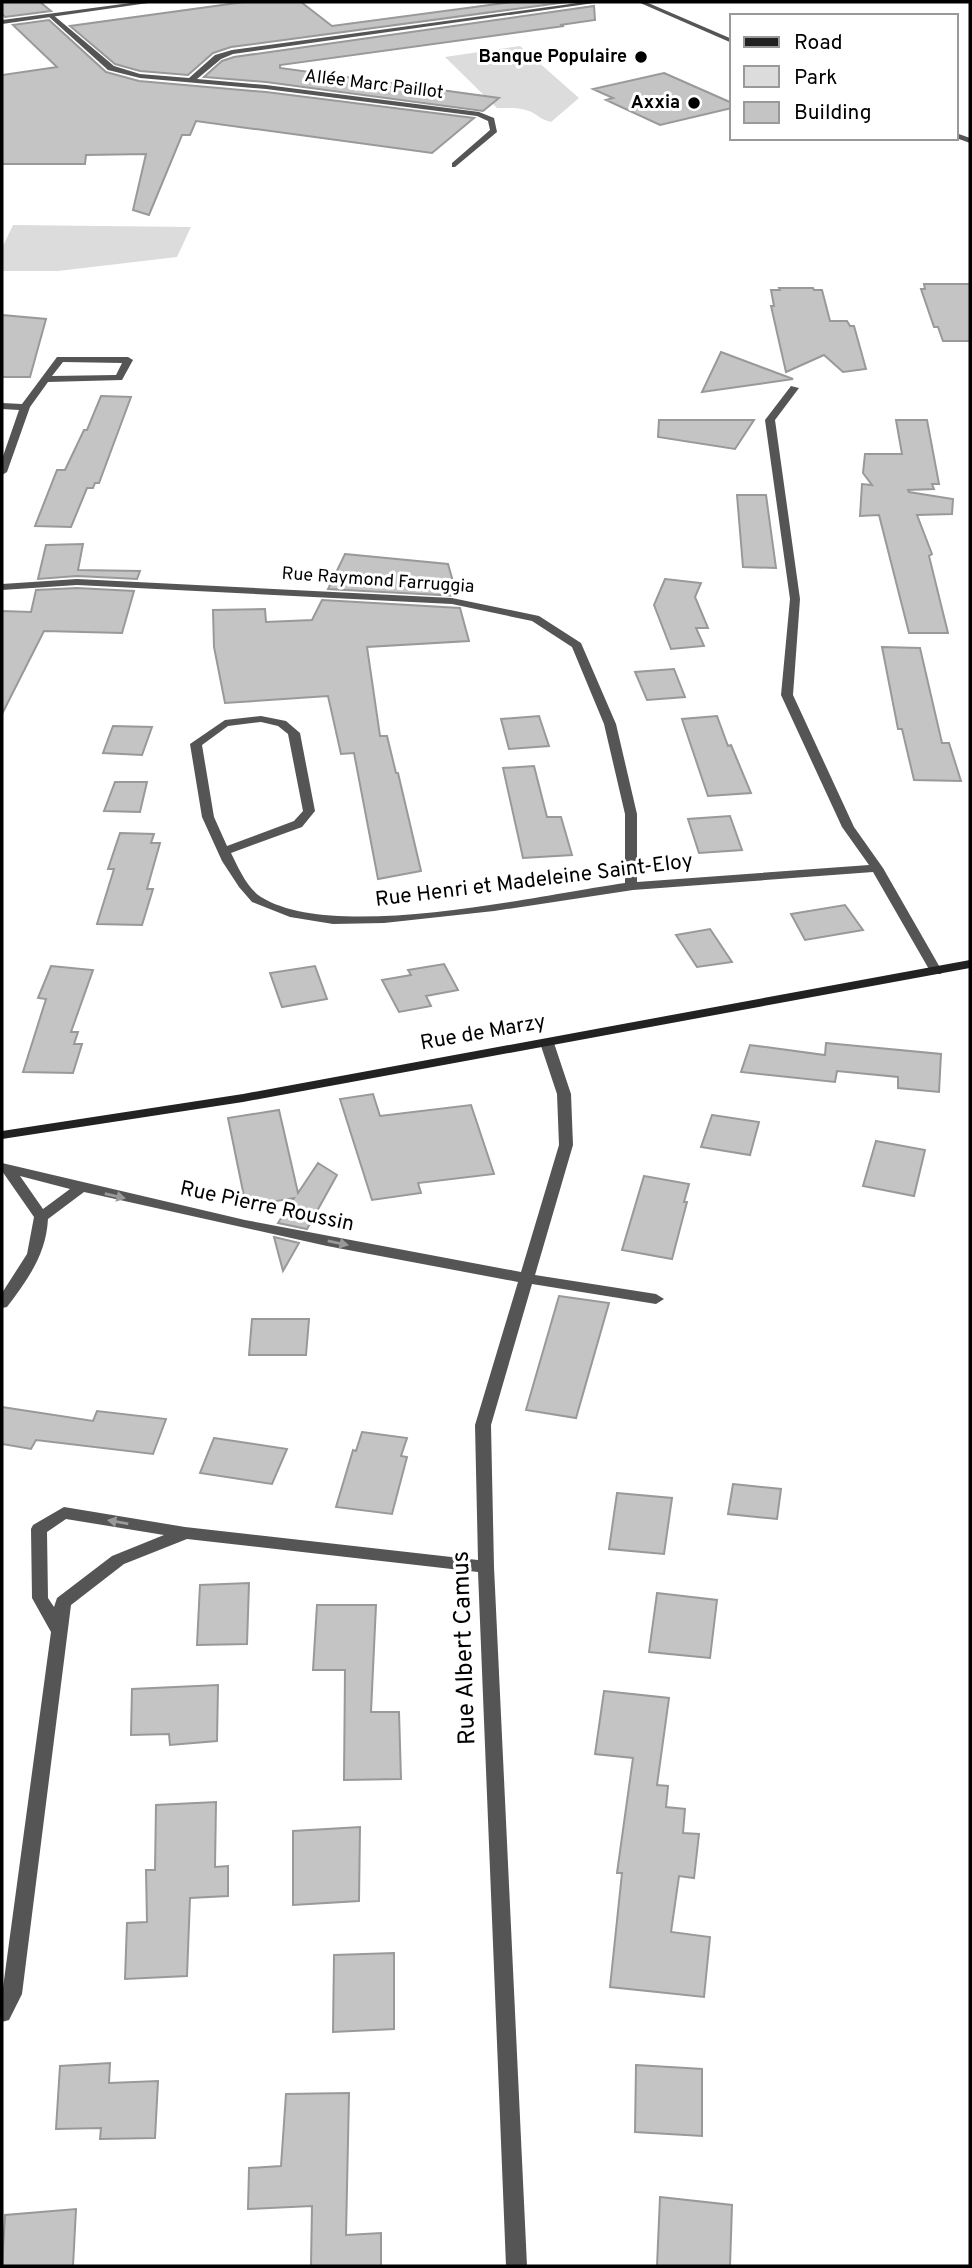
<svg xmlns="http://www.w3.org/2000/svg" width="972" height="2268" viewBox="0 0 972 2268" font-family="Overpass,sans-serif">
<style>
.green{fill:#dcdcdc}
.building{fill:#c4c4c4;stroke:#999;stroke-width:2}
.lines{fill:none;stroke-linecap:round;stroke-linejoin:round}
.minor{fill:#555;fill-rule:evenodd}
.tertiary{fill:#555;fill-rule:evenodd}
.secondary{fill:#222;fill-rule:evenodd}
.oneway{fill:#999}
.poi-dot{fill:#000;stroke:#fff;stroke-width:2.5}
.labels{text-anchor:middle;dominant-baseline:central;stroke-width:6;stroke-linejoin:round;paint-order:stroke}
.far-poi-label{font-size:18px;font-weight:bold;fill:#000;stroke:#fff;text-anchor:end}
.far-street-label{font-size:18px;fill:#000;stroke:#fff}
.street-label{font-size:21px;fill:#000;stroke:#fff}
.near-street-label{font-size:24px;fill:#000;stroke:#fff}
</style>
<rect width="100%" height="100%" fill="#fff"/>
<path class="green" d="M520 46 579 98 551 122C541 120 537 114 529 111 519 107 508 108 497 108L445 57Z
M13 225 191 227 177 257 58 271H2V248Z"/>
<path class="building" d="M2 2H40L51 11 5 17 2 14Z
M244 2H301L332 26 512 2H567L231 47 213 53 188 75 140 71 115 64 70 26Z
M594 6 595 20 560 25 564 26 280 65V68L499 98 483 111 266 82 204 77 222 61 234 57Z
M49 20 106 72 139 81 266 92 474 118 432 153 196 121 190 135H182L149 215 133 210 146 154 86 155 85 164H2V75L57 67 13 25Z
M664 73 732 103V108L660 125 606 100 613 98 593 89Z
M924 284H970V341H943L938 327H934L921 289H925Z
M779 288H813L814 290H822L830 321H847L850 326H854L866 369 843 372 824 355 786 372 771 306H774L771 290H780Z
M2 315 46 319 30 377H2Z
M721 352 793 379 702 392Z
M101 396 131 397 99 483H95L93 488H87L71 527 35 526 57 470H65L84 430H87Z
M659 420H754L735 449 658 437Z
M896 420H927L939 484H932L934 489 908 490 909 492 953 499 952 514 917 515 932 554 929 556 948 633H909L879 515 860 516 862 484 872 485 863 473 865 454H902Z
M737 495H766L776 568 743 567Z
M83 544 78 570 140 571 137 579 77 576 38 579 46 545Z
M345 554 448 564 457 596 328 589Z
M665 579 701 583 695 597 708 628H696L704 646 671 649 654 605Z
M77 588 134 591 122 633 44 631 2 714V611L31 612 36 590Z
M322 600 460 608 469 641 367 647 380 736H387L396 773H398L421 871 378 879 354 753 341 754 328 696 225 703 214 647 213 610 265 609 266 622 312 620Z
M882 647 920 648 942 743H949L961 781 914 780 902 729H898Z
M674 669 685 697 647 700 635 672Z
M539 716 549 746 509 749 501 719Z
M717 716 728 746 731 745 751 793 708 796 682 719Z
M113 726 152 727 142 755 103 753Z
M534 766 547 817H561L572 855 523 858 503 768Z
M115 782H147L140 812 104 811Z
M730 816 742 850 699 853 688 819Z
M120 833 154 834 151 843H160L147 889H153L142 925 97 924 114 869H108Z
M845 905 863 930 805 940 791 914Z
M710 929 732 962 697 967 676 935Z
M444 964 458 990 426 996 431 1006 399 1012 382 980 411 975 408 970Z
M51 966 93 970 71 1032H78L74 1044H82L73 1073 23 1072 46 999 38 998Z
M315 966 327 999 282 1007 270 973Z
M826 1043 941 1054 939 1092 898 1088V1077L837 1071 835 1082 741 1072 750 1045 825 1055Z
M373 1094 380 1116 471 1105 494 1174 418 1183 421 1193 372 1200 340 1099Z
M279 1110 298 1193 318 1163 337 1175 307 1229 278 1223 294 1198 246 1206 228 1118Z
M712 1115 759 1122 750 1155 701 1147Z
M876 1141 925 1150 914 1196 863 1186Z
M644 1176 689 1184 684 1202H687L672 1259 622 1250Z
M274 1237 299 1243 283 1271Z
M559 1296 609 1303 576 1418 526 1410Z
M252 1319H309L306 1355H249Z
M2 1407 93 1421 97 1411 166 1419 153 1454 36 1440 31 1449 2 1444Z
M362 1432 407 1438 401 1456 407 1457 392 1514 336 1507 353 1450 356 1451Z
M214 1438 287 1449 272 1484 200 1473Z
M733 1484 781 1489 777 1519 728 1514Z
M617 1493 672 1498 664 1554 609 1549Z
M249 1583 247 1644 197 1645 200 1585Z
M657 1593 717 1600 710 1658 649 1652Z
M317 1605H376L371 1712H399L401 1779 344 1780 345 1670H313Z
M218 1685 217 1741 170 1745 169 1734 131 1735 132 1689Z
M604 1691 669 1698 657 1785 668 1786 666 1807 685 1809 683 1833 699 1834 694 1878 679 1876 671 1932 710 1937 704 1997 610 1987 622 1873H617L633 1758 595 1754Z
M216 1802 215 1867 228 1866V1896L190 1898 187 1976 125 1979 127 1923 147 1922 146 1870H155L156 1805Z
M360 1827 359 1901 293 1905V1831Z
M394 1953V2029L333 2032 334 1955Z
M110 2063 109 2083 158 2081 155 2138 100 2139 101 2128 56 2129 60 2066Z
M636 2065 702 2069V2136L635 2132Z
M349 2093 346 2235 381 2233V2266H311L312 2206 248 2209 249 2168 281 2166 286 2094Z
M660 2197 732 2205 730 2266H657Z
M76 2209 73 2266H2L5 2215Z"/>
<g class="lines">
<path class="minor" d="M585 2H601L233 54 221 59 197 79 266 85 479 112 494 118 497 132 455 167H452V163L490 130 488 121 477 116 266 89 140 78 108 70 47 15 52 14 114 66 140 74 189 78 215 55 232 50Z
M57 357H128L133 360 122 380 48 382 30 407 7 472 2 475V459L19 410 2 409V403L22 404ZM63 362 122 363 116 375 52 376Z
M791 386 799 388 775 420 800 599 793 695 854 827 883 868 942 971 941 974H931L930 971 873 872 633 890 494 911 384 923 333 924 290 917 252 902 239 887 222 861 202 817 190 744 225 720 261 716 286 721 300 733 315 811 302 827 231 853C238 867 247 888 261 897 335 943 538 895 625 883V814L604 724 572 647 532 621 452 604 77 585 2 590V584L77 579 452 598 539 616 581 643 616 724 637 814V882L869 865 842 827 781 695 790 599 765 420ZM261 722 278 726 288 734 303 811 294 821 227 846 214 817 202 745 228 726Z
M547 1039 554 1043 571 1094 573 1145 535 1275 656 1294 664 1299 656 1304 532 1284 491 1425 494 1567 527 2266H506L478 1572 187 1539 124 1564 71 1605 22 1994 9 2020 2 2022V1995L51 1632 32 1598 31 1529 33 1525 64 1507 185 1527 478 1560 475 1425 518 1282 327 1246 84 1192 48 1219C46 1255 28 1279 7 1307L2 1308V1293L27 1254 34 1217 2 1171V1163L245 1220 521 1272 559 1145 557 1094 540 1043ZM20 1176 70 1189 43 1209ZM66 1519 164 1535 112 1556 57 1598 54 1607 48 1598 47 1532Z"/>
<path class="tertiary" d="M138 2H155L2 24V20Z
M638 2H646L732 39V43Z
M956 133 970 138V143L956 138Z"/>
<path class="secondary" d="M970 960V968L243 1102 2 1139V1131L243 1094Z"/>
</g>
<defs><path id="oneway-solid" d="M-6-.8H1V-3.2L6.5 0L1 3.2V.8H-6Z" transform="scale(1.75)"/></defs>
<g class="oneway">
<use href="#oneway-solid" transform="translate(115 1196) rotate(13)"/>
<use href="#oneway-solid" transform="translate(338 1243) rotate(12)"/>
<use href="#oneway-solid" transform="translate(118 1522) rotate(-170)"/>
</g>
<g class="poi-dot">
<circle cx="641" cy="57" r="7"/>
<circle cx="694" cy="103" r="7"/>
</g>
<g class="labels">
<g class="far-poi-label">
<text x="627" y="57">Banque Populaire</text>
<text x="680" y="103">Axxia</text>
</g>
<g class="far-street-label">
<text transform="translate(374 85) rotate(7)">Allée Marc Paillot</text>
<text transform="translate(378 581) rotate(4)">Rue Raymond Farruggia</text>
</g>
<g class="street-label">
<text transform="translate(534 881) rotate(-7)">Rue Henri et Madeleine Saint-Eloy</text>
<text transform="translate(483 1033) rotate(-10)">Rue de Marzy</text>
<text transform="translate(267 1207) rotate(12)">Rue Pierre Roussin</text>
</g>
<g class="near-street-label">
<text transform="translate(465 1648) rotate(-92)">Rue Albert Camus</text>
</g>
</g>
<rect width="972" height="2268" fill="none" stroke="#000000" stroke-width="7"/>
<rect x="730" y="14" width="228" height="126" fill="#ffffff" stroke="#999999" stroke-width="2"/>
<rect x="744" y="37" width="35" height="10" fill="#222222" stroke="#999999" stroke-width="2"/>
<text x="794" y="49" font-size="21" fill="#000000">Road</text>
<rect x="744" y="66" width="35" height="21" fill="#dcdcdc" stroke="#999999" stroke-width="2"/>
<text x="794" y="84" font-size="21" fill="#000000">Park</text>
<rect x="744" y="102" width="35" height="21" fill="#c4c4c4" stroke="#999999" stroke-width="2"/>
<text x="794" y="119" font-size="21" fill="#000000">Building</text>
</svg>
